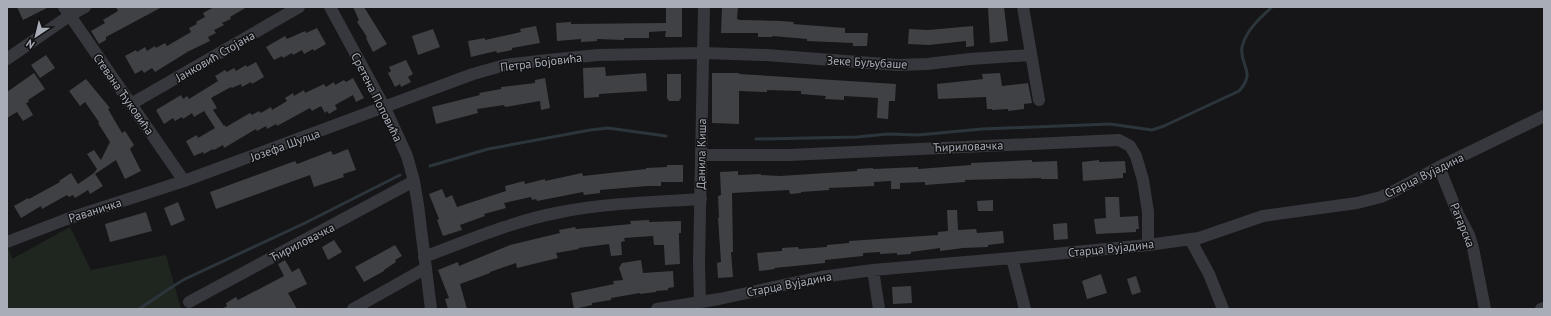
<svg xmlns="http://www.w3.org/2000/svg" width="1551" height="316" viewBox="0 0 1551 316" font-family="'PT Sans',sans-serif">
<style>
.green{fill:#1e261f}
.lines{fill:none;stroke-linecap:round;stroke-linejoin:round}
.stream{stroke:#2c353c;stroke-width:3}
.building{fill:#404145}
.minor{stroke:#37383d;stroke-width:12}
.labels{text-anchor:middle;dominant-baseline:central;stroke-width:3;stroke-linejoin:round;paint-order:stroke}
.street-label{font-size:12px;fill:#a8adb8;stroke:#111113}
</style>
<rect width="100%" height="100%" fill="#161618"/>
<path class="green" d="M70 227 91 270 166 255 181 309H7V250L9 249 12 259Z"/>
<g class="lines">
<path class="stream" d="M756 139 857 137 888 134 918 135 982 129 1110 124 1152 130 1164 126 1239 91C1257 71 1239 66 1242 47 1246 30 1260 18 1272 7
M430 166 488 149 590 130 608 128 666 136
M139 309C155 299 169 288 185 279L305 223 400 175"/>
</g>
<path class="building" d="M17 7H49L23 20Z
M116 7H162L106 37V40L99 44 91 31 105 23 103 20 118 11Z
M214 7H247L230 17 231 19 222 23 224 25 214 30 216 33 208 37 210 41 189 51 155 72 152 68 144 73 142 70 135 74 125 56 136 50 137 52 145 47 147 51 155 46 156 48 165 43 167 46 191 32 189 28 197 24 196 22 205 17 203 13Z
M353 7H364L387 44 373 52 366 38 367 37 357 22 359 20Z
M666 7H682V37H665L666 31 649 32V38H624V40L597 39V41L581 42V39L557 41 556 23 571 22V24L666 23Z
M722 7H738L737 19 740 20 781 21 794 22 793 24 845 28V33H868L867 46H853V43L807 41V39L772 36V37H758V33H721Z
M988 7H1004L1008 41 990 43Z
M536 26 540 43 512 48V50L497 53 496 51 471 57 468 41 485 38V40L521 32 520 29Z
M973 26 974 46 966 47V41L929 45 908 44 909 29 928 30Z
M317 28 326 44 314 51 313 49 304 54 302 50 293 55 292 53 283 58 282 56 274 60 266 47 285 36 287 39 305 31 306 33Z
M433 29 440 47 418 55 412 36Z
M46 55 55 68 40 78 31 65Z
M406 60 413 74 408 77 411 82 401 87 400 84 395 87 388 73 391 71 389 67Z
M256 62 264 77 252 84 251 82 242 87 241 84 232 88 231 87 211 98 217 108 213 110 224 126 225 125 226 127 250 113 252 115 259 111 261 113 271 107 272 110 287 101 285 98 293 93 294 96 304 90 305 93 324 84 326 87 334 82 335 85 344 80 346 82 353 78 364 98 356 102 353 95 335 105 337 109 329 114 327 111 325 113 321 106 312 111 310 108 277 126 276 124 267 129 266 126 257 131 256 129 224 148 223 145 214 150 213 149 204 154 203 152 194 156 186 141 197 135 198 138 215 128 204 111 194 117 192 113 183 119 182 117 175 121 173 118 164 124 156 110 181 95 183 99 187 96 189 99 218 81 215 76 225 70 227 72 234 68 236 71 246 65 247 67Z
M605 67 606 76 646 73 647 91 599 94V97L584 98 583 68Z
M34 73 45 89 28 100 29 102 26 103 33 115 23 121 17 112 7 118V92Z
M712 73H739V74L896 84 895 101H889L888 119 877 118 878 98 844 96V100L825 99 826 96 801 94V91L767 90V92L739 91V124L712 123Z
M1000 73 1002 86 1028 83 1032 103 1024 104V109L1008 111V109L992 110V109H987L986 97 938 99 937 84 983 79 982 74Z
M667 74H681V98L679 101H669L667 98Z
M545 78 550 108 541 110 540 101 505 107 504 105 477 109 478 113 436 124 432 107 480 95 479 93 501 89V87L535 83V80Z
M86 79 110 108 108 109 122 133 125 131 134 145 130 149 141 171 125 179 116 160 95 174 103 186 90 194 88 190 75 198 73 195 69 197 67 195 42 209 41 206 21 218 14 206 28 198 29 199 60 182 59 181 71 173 78 184 94 173 97 169 87 154 94 150 101 160 110 142 98 123 99 122 85 102 80 106 69 91Z
M348 149 356 170 343 174 344 177 314 187 310 175 216 209 210 192 295 161 297 164 331 151 333 155Z
M1032 160V162L1057 161 1058 179H1041V178L965 180V182L925 185V182L900 183V189H891V181L874 182V186L829 188V190L801 192V193L790 194 789 190 732 193 733 252H731L733 277 718 278 717 263 721 262 718 218H719L718 196 721 195 720 172 738 171V175L761 174V175L780 176 857 171V169L873 168V169L918 167V169L971 165V163Z
M1099 160V162L1125 161 1126 173H1123V178L1083 181 1082 162Z
M667 165H683V182H661V186H647L600 190V193L584 195 583 192 537 201 536 199 532 200 531 197 504 203 506 208 484 214 485 216 460 225 462 230 443 236 437 220 439 219 429 194 442 189 446 198 452 195 457 207 506 191 505 186 524 181 525 184 545 179V181L582 173 583 176 646 169V168L667 167Z
M1105 197H1119L1120 217 1138 216 1139 229H1136V232L1096 234 1094 219 1106 218Z
M993 200V211H978L977 201Z
M178 202 185 220 171 226 164 208Z
M947 210H957L958 230 976 229 977 233 1003 231 1004 243 988 245V247L963 248 940 251V248L911 252V254L897 255V253L880 254V252L863 253V256L825 260V263L774 268 775 269 759 271 757 253 782 251V248L798 247 799 249 827 247V245L849 243V241L938 235V232L948 231Z
M146 212 152 231 110 242 105 224Z
M649 220V222L681 221V233H679V238L680 264 665 265 664 245H654L653 236 624 238 625 241 621 242 622 255 611 256 609 244 578 248 579 249 556 253 558 258 517 268 516 263 490 272V273L460 284 467 309H448L445 299 449 298 438 270 458 262 459 266 510 245 560 233 559 230 575 227 576 229 600 227 631 224 630 221Z
M1067 223 1068 239 1054 240 1053 224Z
M334 240 342 252 328 260 322 247Z
M395 245 402 256 395 260 396 262 384 270V271L364 282 355 267Z
M285 260 292 272 299 268 307 284 288 293 297 309H222L227 306 226 303 236 297 238 300 284 276 278 264Z
M641 260 643 273 673 271 674 287 668 288V290L656 291V292L640 294V293L611 298V300L592 303V305L574 309 571 293 614 284 613 281 623 280 619 268 622 263Z
M1101 274 1107 293 1087 299 1082 281Z
M1136 276 1141 292 1132 295 1127 279Z
M911 286 912 303 893 304 892 287Z"/>
<g class="lines">
<path class="minor" d="M64 7 184 181
M330 7 385 108 407 156 414 181 418 205 431 309
M1023 7 1039 100
M7 59 69 16 85 7
M131 104 299 7
M702 155H789L1119 140 1130 146 1136 156 1143 180 1148 212V245
M1439 167 1458 214 1469 235 1473 248 1485 309
M1190 239 1209 274 1223 309
M7 242 67 219 184 181 473 74 505 65 548 60 598 55 703 53 766 55 898 65 927 64 970 59 1031 55
M424 257C469 240 513 221 561 212 607 203 654 202 701 199
M1012 258 1025 309
M873 270 879 309
M700 301 699 264 704 7
M189 302 414 181
M353 309 426 268
M657 309 719 299 821 277 873 270 1012 258 1148 245 1199 238 1263 216 1357 203 1381 197 1396 190 1439 167 1544 116
M1541 309 1544 308"/>
</g>
<g class="labels">
<g class="street-label">
<text transform="translate(215 56) rotate(-30)">Јанковић Стојана</text>
<text transform="translate(541 62) rotate(-7)">Петра Бојовића</text>
<text transform="translate(867 62) rotate(3)">Зеке Буљубаше</text>
<text transform="translate(124 94) rotate(55)">Стевана Ћуковића</text>
<text transform="translate(377 97) rotate(63)">Сретена Поповића</text>
<text transform="translate(285 145) rotate(-20)">Јозефа Шулца</text>
<text transform="translate(968 146) rotate(-2)">Ћириловачка</text>
<text transform="translate(701 154) rotate(-89)">Данила Киша</text>
<text transform="translate(1424 175) rotate(-26)">Старца Вујадина</text>
<text transform="translate(95 210) rotate(-18)">Раваничка</text>
<text transform="translate(1463 225) rotate(68)">Ратарска</text>
<text transform="translate(302 242) rotate(-27)">Ћириловачка</text>
<text transform="translate(1111 248) rotate(-6)">Старца Вујадина</text>
<text transform="translate(789 284) rotate(-11)">Старца Вујадина</text>
</g>
</g>
<rect width="1551" height="316" fill="none" stroke="#a8adb8" stroke-width="16"/>
<g transform="translate(36 36) rotate(215)" stroke="#111113" stroke-width="3" paint-order="stroke">
<path d="M0-3L7 15L0 10L-7 15Z" fill="#a8adb8"/>
<text y="-6" font-size="11" font-weight="bold" text-anchor="middle" fill="#a8adb8">N</text>
</g>
</svg>
